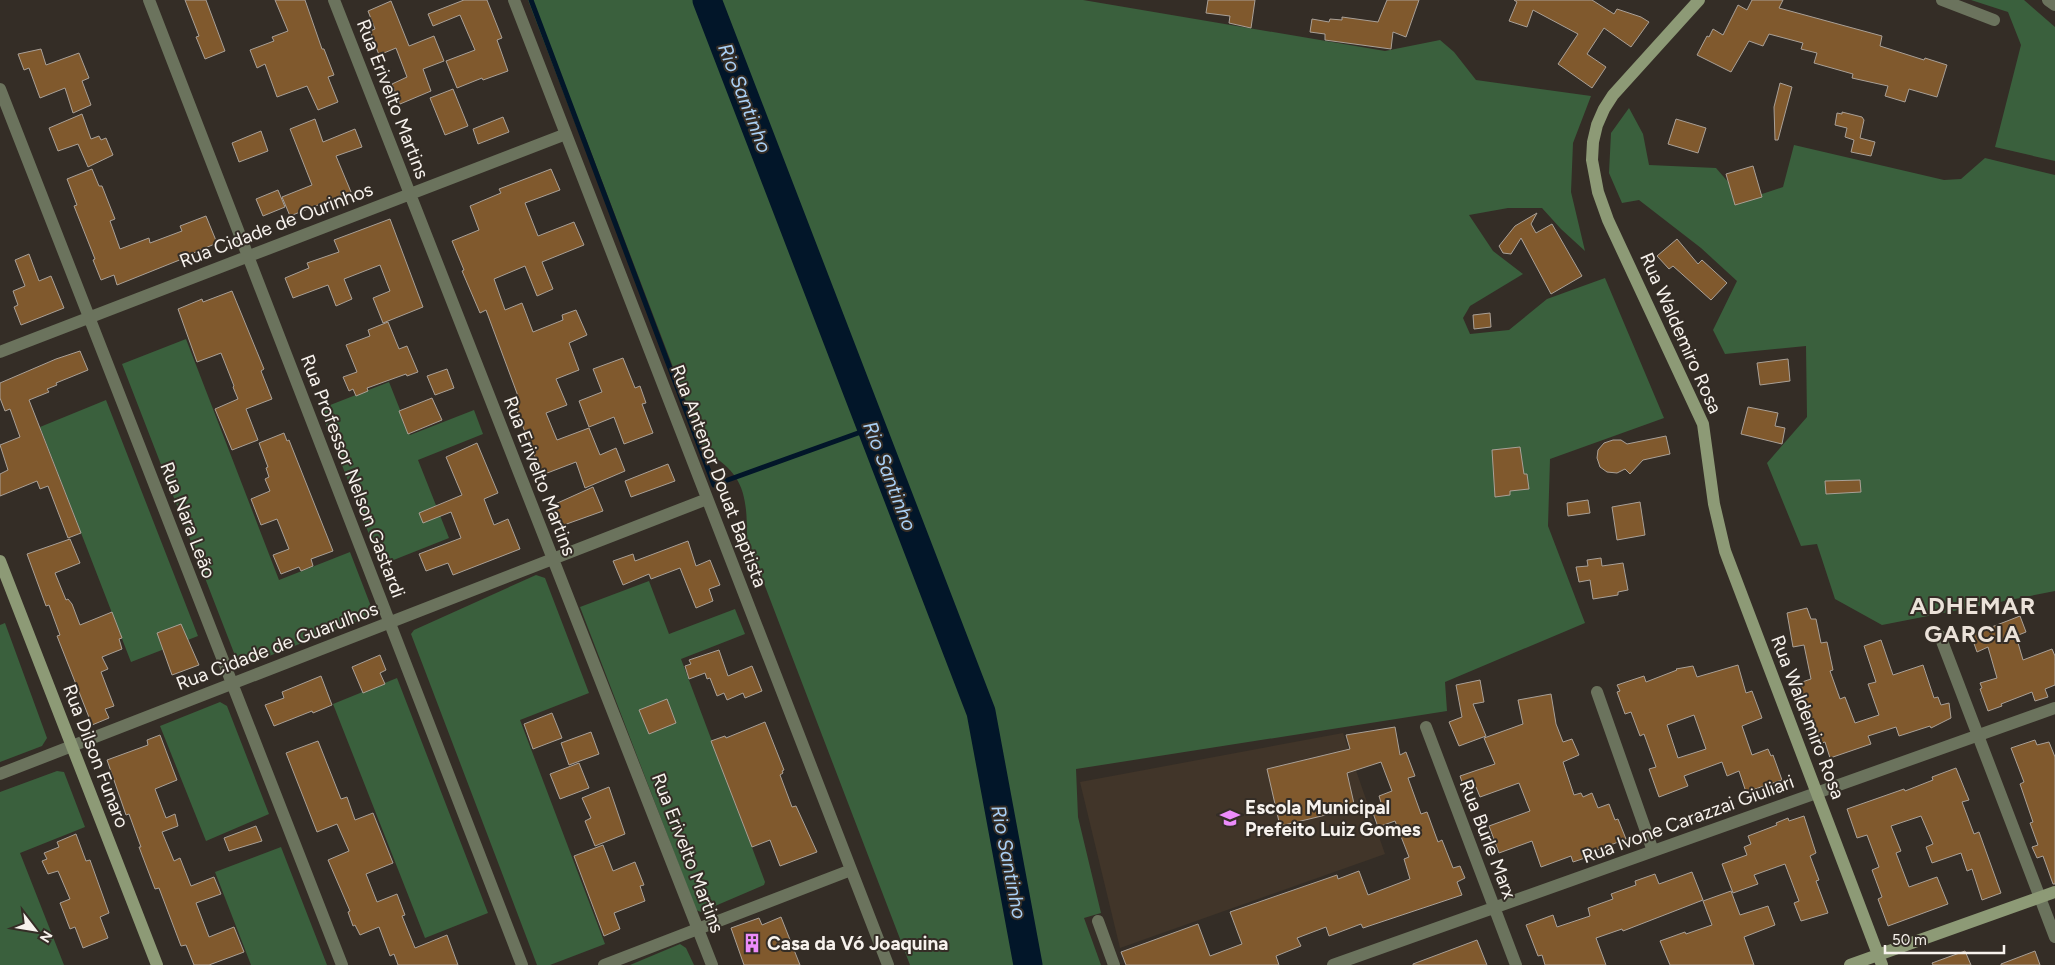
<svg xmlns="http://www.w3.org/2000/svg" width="2055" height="965" viewBox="0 0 2055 965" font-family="Figtree,sans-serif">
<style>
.built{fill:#413529}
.green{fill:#3a603d}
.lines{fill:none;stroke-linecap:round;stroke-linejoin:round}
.stream{stroke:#021629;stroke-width:5}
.river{stroke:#021629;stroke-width:29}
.building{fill:#80592d;stroke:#a9a097;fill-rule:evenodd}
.street{stroke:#6b735d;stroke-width:12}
.secondary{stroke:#8d9a76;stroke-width:12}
.labels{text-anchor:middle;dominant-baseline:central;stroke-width:4;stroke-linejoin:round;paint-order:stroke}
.street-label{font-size:19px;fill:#f7f2ed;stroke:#342d26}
.poi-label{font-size:19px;font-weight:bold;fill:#f7f2ed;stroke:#342d26;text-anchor:start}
.water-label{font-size:20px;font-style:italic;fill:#aad0f5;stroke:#342d26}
.district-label{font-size:24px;font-weight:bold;letter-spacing:1px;fill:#ebe2d9;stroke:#342d26}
</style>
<rect width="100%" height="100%" fill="#342d26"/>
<path class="built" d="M1343 733 1385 854 1120 948 1080 782Z"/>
<path class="green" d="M528 0H1083L1385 51 1440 40 1454 52 1476 80 1591 96 1573 143 1571 192 1585 251 1561 229 1542 208H1508L1469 215 1493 251 1523 274 1470 306 1463 318 1470 334 1509 330 1547 299 1605 278 1664 418 1550 459 1548 526 1585 623 1445 682 1447 711 1076 769 1078 817 1101 913 1084 918 1101 965H910L747 539C747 496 745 474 705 451L583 131 577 128Z
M1971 0H2024L2055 27V161L1995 147 2021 45 2008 12Z
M1629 108 1643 134 1649 165 1716 168 1744 200 1783 187 1794 145 1944 180 1961 179 1985 158 2055 175V591L1882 625 1835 599 1817 544 1801 546 1767 463 1807 417 1806 346 1725 354 1713 330 1737 281 1701 248 1639 200 1622 203 1609 173 1611 133Z
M186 339 279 580 350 552 372 609 370 616 254 662 241 663 236 658 122 364Z
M389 382 410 435 474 410 483 434 418 460 449 538 381 565 320 409Z
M106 400 198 636 131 662 40 427Z
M536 575 545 578 589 693 520 720 605 944 550 965H537L411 634 414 630Z
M649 581 669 634 735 609 745 634 681 659 765 882 764 885 701 912 696 910 580 607Z
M5 623 47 738 42 746 0 762V625Z
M397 678 488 913 425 938 333 704Z
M220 702 227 706 269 814 206 841 160 726Z
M57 771 64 772 85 827 20 853 64 965H0V792Z
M281 847 327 965H251L215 872Z
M680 944 686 948 694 965H630Z"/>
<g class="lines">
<path class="stream" d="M531 0 714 485 872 428"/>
<path class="river" d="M707 0 981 712 1028 965"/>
</g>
<path class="building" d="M185 0H206L225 51 205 59 196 37 199 36Z
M275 0H305L322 49H324L334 75 328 77 338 102 318 110 307 86 277 97 265 64 257 68 250 50 274 41 272 37 288 31Z
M464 0H487L502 38 497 40 508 71 483 80 482 78 457 88 446 61 475 50 460 15 433 26 428 14Z
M1208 0H1255L1251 28 1229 23 1230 16 1206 13Z
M1387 0H1419L1406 37 1393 32 1391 49 1325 40V34L1310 32 1312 19 1329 22 1330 19 1342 20V17L1378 22Z
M1514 0H1592L1614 14 1617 9 1641 17 1649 22 1631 47 1604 28 1587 54 1606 67 1592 88 1558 64 1578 34 1533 10 1527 27 1509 21 1517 2Z
M1752 0H1783L1779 8 1882 36 1880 46 1924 60 1925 58 1947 65 1937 97 1909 89 1905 102 1885 96 1888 86 1852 78 1853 74 1814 63 1817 53 1801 49 1803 43 1769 34 1763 46 1749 41 1731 72 1697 55 1707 36 1709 37 1713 29 1723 35 1738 5 1747 10Z
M391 1 409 46 434 36 444 61 423 69 431 91 400 104 392 84 407 77 396 48 379 55 370 31 375 29 368 11Z
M41 49 46 65 79 53 89 78 82 81 91 105 73 113 65 88 40 98 29 68 24 70 18 54Z
M1780 83 1792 87 1778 140H1775L1774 107Z
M453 89 468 126 445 135 430 98Z
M1842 112 1862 117 1864 120 1860 138 1875 142 1871 156 1851 152 1854 140 1845 137 1847 128 1835 125 1837 113 1842 114Z
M82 114 91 139 99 136 101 140 106 138 113 155 88 167 78 144 58 151 49 128Z
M503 117 509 132 478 144 473 129Z
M315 119 323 142 355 129 362 147 336 156 351 192 290 216 282 197 312 185 290 129Z
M1676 119 1706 128 1698 153 1668 144Z
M261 131 268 151 239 162 232 143Z
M1753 166 1762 197 1735 205 1726 174Z
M92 169 99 186H102L115 219 110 221 120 249 149 238 150 243 182 231 180 226 206 216 217 243 191 254 192 255 117 285 114 275 101 280 93 260 95 259 74 206 77 205 67 179Z
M551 169 560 190 525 203 538 236 574 222 584 245 542 262 553 289 537 296 525 266 494 279 505 310 522 303 533 332 563 320 562 315 576 310 587 335 569 343 579 370 556 379 567 405 546 413 557 440 589 428 600 455 616 448 625 471 585 488 576 462 542 475 512 399 518 396 486 310 480 313 462 271 464 270 452 241 479 230 470 206 501 193 499 189Z
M278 190 285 207 263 216 256 199Z
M1537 213 1531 224 1536 233 1552 224 1582 276 1551 294 1521 238 1511 254 1503 253 1499 246 1515 226Z
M390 219 423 307 383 323 373 298 390 291 380 265 344 279 352 299 336 306 328 285 293 298 285 278 309 268 307 263 339 252 334 240Z
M1677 239 1698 264 1702 260 1727 283 1711 300 1673 266 1669 269 1657 256Z
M29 254 39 281 51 276 64 308 21 325 14 307 18 305 13 291 25 286 15 260Z
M232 291 264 369 261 371 272 399 246 409 258 440 232 450 215 409 238 399 233 387 234 386 221 353 197 362 178 309 202 299 203 302Z
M1490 313 1491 327 1474 329 1473 315Z
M388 322 399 349 407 346 418 372 407 376 406 374 367 388 368 391 356 396 353 389 349 391 343 377 357 372 346 345 370 336 368 330Z
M80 351 88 370 56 383 57 385 47 389 49 392 29 400 81 533 68 538 48 486 40 489 37 481 0 496V474L8 470 0 445 20 437 10 409 5 411 0 398V383L56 359Z
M623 358 635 388 640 386 646 403 642 404 653 433 624 444 614 417 589 427 579 401 602 392 593 369Z
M1788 359 1790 381 1760 385 1757 363Z
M447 369 454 388 435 395 427 376Z
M432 398 442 420 408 434 399 411Z
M1748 407 1778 413 1775 426 1785 428 1782 444 1741 434Z
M284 433 287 441 289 440 333 551 311 559 313 566 301 571 299 567 281 574 273 555 289 549 277 519 261 525 251 499 270 491 265 479 269 477 266 468 268 467 259 443Z
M1666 436 1670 454 1643 460 1630 474 1625 469 1617 473 1607 472 1600 467 1597 458 1598 450 1604 443 1613 440H1621L1627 444Z
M477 443 498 493 484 499 494 525 508 519 520 549 453 575 448 563 426 571 419 554 461 538 451 512 423 523 419 513 462 495 446 457Z
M1520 447 1524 474H1527L1529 489 1510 491V495L1495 497 1492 450Z
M668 464 675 481 631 497 625 481Z
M1860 480 1861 492 1826 494 1825 481Z
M593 487 603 511 561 526 553 505Z
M1588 500 1590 513 1568 516 1567 503Z
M1640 502 1645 535 1617 540 1612 507Z
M70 539 80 563 55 573 66 600 68 599 72 604 80 625 112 612 122 638 119 639 122 649 102 657 108 669 101 672 114 706 105 709 109 718 92 725 57 636 60 635 49 605 46 606 27 554Z
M688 541 696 566 710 560 720 585 709 589 713 601 696 608 680 568 651 579 649 574 623 585 613 561 633 554 635 561Z
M1601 558 1602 566 1623 563 1628 590 1618 592V595L1593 599 1590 580 1579 582 1576 567 1588 566 1587 560Z
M1807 608 1811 619H1816L1821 643 1827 642 1833 670 1830 671 1840 699 1845 697 1855 723 1879 715 1868 684 1876 682 1864 646 1881 640 1893 675 1923 665 1934 698 1938 697 1941 705 1949 703 1951 718 1931 728 1930 726 1899 736 1896 727 1868 736 1871 744 1830 758 1825 742 1822 743 1817 733 1799 683 1811 679 1804 645 1793 647 1787 613Z
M2020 616 2026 632 2016 636 2023 660 2052 649 2055 656V685L2045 689 2048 697 2035 701 2032 692 2001 704 2002 706 1988 711 1980 689 1982 688 1980 683 1997 678 1988 647 1977 652 1971 635Z
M181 624 199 665 172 675 157 633Z
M719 650 728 676 752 666 762 691 745 698 743 693 727 700 724 693 717 696 710 678 707 679 705 673 689 679 685 666 691 664 689 660Z
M380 655 386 670 380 673 385 684 363 693 352 667Z
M1738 665 1746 693 1752 691 1762 718 1742 726 1752 755 1768 749 1771 756 1773 755 1782 780 1746 792 1739 771 1727 776 1722 762 1684 776 1688 786 1659 797 1649 769 1656 767 1644 734 1640 736 1631 712 1625 714 1617 692 1620 691 1617 685 1644 676 1646 682 1677 670 1676 669 1693 666 1697 677ZM1694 715 1706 749 1678 758 1667 725Z
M321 676 332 705 313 713 312 711 274 726 265 705 284 698 282 692Z
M1480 680 1484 702 1473 704 1486 736 1459 746 1449 722 1462 717 1456 685Z
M1551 694 1556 724 1563 742 1572 739 1579 755 1563 762 1574 795 1581 793 1583 797 1592 793 1598 808 1609 804 1615 820 1618 819 1626 839 1587 854 1588 857 1573 862 1571 856 1541 867 1532 841 1499 853 1489 826 1530 811 1519 783 1480 797 1476 787 1465 791 1460 776 1495 764 1484 738 1523 724 1518 700Z
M667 699 676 723 649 734 639 710Z
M552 713 562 738 533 749 524 724Z
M765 722 784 770 782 771 783 773 780 775 792 807 796 806 817 852 780 866 770 840 752 847 711 741 725 736 726 738Z
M1395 727 1400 755 1406 752 1415 776 1408 778 1421 814 1427 812 1438 842 1442 840 1453 868 1460 866 1465 878 1457 882 1462 895 1363 928 1361 924 1329 936 1326 927 1297 938 1301 946 1276 956 1279 965H1126L1121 952 1198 924 1210 956 1242 944 1230 912 1337 875 1338 879 1359 871 1368 895 1410 879 1404 859 1409 857 1395 821 1378 827 1373 813 1383 809 1379 796 1392 791 1381 762 1347 773 1355 808 1280 826 1267 769 1350 749 1346 735Z
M591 732 599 754 569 765 561 743Z
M160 735 177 780 155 789 166 818 175 814 178 826 162 832 174 861 180 858 191 886 214 877 221 894 196 903 209 937 234 927 244 952 209 965H194L186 945 181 946 159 888 155 889 139 847H141L129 814 126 815 107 760 148 745 147 740Z
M2035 740 2037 745 2049 742 2055 757V884H2053L2043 856 2037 858 2032 847 2038 845 2030 823 2033 822 2020 784 2024 782 2011 748Z
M318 741 341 799 347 797 355 820 373 813 393 863 366 874 377 902 397 894 405 915 402 916 415 948 447 935 458 965H398L394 954 390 956 379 927 360 935 355 925 353 926 348 912 350 911 328 860 349 851 337 824 317 832 286 753Z
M579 763 589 788 560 799 550 774Z
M1956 768 1969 800 1962 802 1974 834 1979 832 2001 893 1982 900 1972 869 1967 871 1961 853 1932 863 1926 847 1933 844 1921 816 1891 826 1901 851 1896 853 1909 887 1937 877 1948 904 1888 926 1878 899 1882 897 1872 870 1879 867 1867 835 1857 838 1847 809 1904 789 1905 791 1933 780 1932 777Z
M609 787 625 834 595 846 585 821 591 818 582 798Z
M1804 816 1816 853 1810 856 1819 880 1816 881 1828 913 1801 921 1794 903 1799 901 1785 864 1754 875 1758 884 1733 893 1722 864 1747 855 1744 847 1751 844 1748 836 1777 825 1776 823 1788 818 1789 821Z
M256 826 262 841 229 851 224 838Z
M76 834 86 861 90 860 109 913 100 917 108 938 83 948 75 927 70 929 60 903 70 899 58 871 48 874 42 861 47 859 44 853 59 847 57 842Z
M603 845 613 871 635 862 644 885 640 886 645 901 614 913 620 929 604 936 574 856Z
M1692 872 1703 900 1623 931 1622 929 1596 938 1606 965H1545L1542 955 1538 956 1526 925 1553 915 1557 927 1590 916 1588 908 1613 899 1611 894 1636 885 1635 881 1655 874 1659 884Z
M1731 891 1740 915 1768 906 1775 925 1744 937 1754 965H1670L1660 941 1685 932 1686 934 1712 925 1703 901Z
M781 917 800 965H744L731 928 759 918 762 925Z
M1477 940 1487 965H1413V964Z
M1965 951 1971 965H1933L1932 963Z
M2035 951 2040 965H2001V964Z"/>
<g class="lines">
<path class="street" d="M149 0 522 965
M334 0 712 965
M514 0 888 965
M1942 0 1994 20
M2048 0 2055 5
M0 89 342 965
M0 352 566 134
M1940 636 2055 937
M1597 692 1653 851
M1426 727 1516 965
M0 774 707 499
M1098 921 1114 965
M604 965 851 870
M1333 965 2055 708"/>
<path class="secondary" d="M1699 0 1613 95 1604 109 1597 125 1593 142 1592 160 1598 192 1608 220 1703 424 1714 504 1725 551 1882 965
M0 561 157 965
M1850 965 2055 892"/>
</g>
<defs>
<symbol id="school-bare" viewBox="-9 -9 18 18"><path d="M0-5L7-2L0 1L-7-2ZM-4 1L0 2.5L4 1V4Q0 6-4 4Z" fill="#ec8cfa" stroke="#342d26" stroke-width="2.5" paint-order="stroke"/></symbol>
<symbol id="building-bare" viewBox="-9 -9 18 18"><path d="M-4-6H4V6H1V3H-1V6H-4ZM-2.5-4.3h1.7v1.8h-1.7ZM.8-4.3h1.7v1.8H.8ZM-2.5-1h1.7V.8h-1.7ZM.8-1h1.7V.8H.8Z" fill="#ec8cfa" stroke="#342d26" stroke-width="2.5" paint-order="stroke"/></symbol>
</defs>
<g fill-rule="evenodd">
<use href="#school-bare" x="1216" y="804" width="28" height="28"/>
<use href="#building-bare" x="738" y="929" width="28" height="28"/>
</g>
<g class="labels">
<g class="street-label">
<text transform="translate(393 99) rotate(69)">Rua Erivelto Martins</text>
<text transform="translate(276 225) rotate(-21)">Rua Cidade de Ourinhos</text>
<text transform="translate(1681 333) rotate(66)">Rua Waldemiro Rosa</text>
<text transform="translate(353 476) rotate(69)">Rua Professor Nelson Gastardi</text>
<text transform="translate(540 476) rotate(69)">Rua Erivelto Martins</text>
<text transform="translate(719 476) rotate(69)">Rua Antenor Douat Baptista</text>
<text transform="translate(188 520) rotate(69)">Rua Nara Leão</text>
<text transform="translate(277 646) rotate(-21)">Rua Cidade de Guarulhos</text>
<text transform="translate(1808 717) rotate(69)">Rua Waldemiro Rosa</text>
<text transform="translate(96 756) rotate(69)">Rua Dilson Funaro</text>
<text transform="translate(1688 819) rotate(-20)">Rua Ivone Carazzai Giuliari</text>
<text transform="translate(1488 839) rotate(69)">Rua Burle Marx</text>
<text transform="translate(688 853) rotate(69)">Rua Erivelto Martins</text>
</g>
<g class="poi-label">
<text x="1245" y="807">Escola Municipal<tspan x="1245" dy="22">Prefeito Luiz Gomes</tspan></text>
<text x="767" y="943">Casa da Vó Joaquina</text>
</g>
<g class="water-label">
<text transform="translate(745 98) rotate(69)">Rio Santinho</text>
<text transform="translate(890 476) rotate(69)">Rio Santinho</text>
<text transform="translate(1009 862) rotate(79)">Rio Santinho</text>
</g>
<g class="district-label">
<text x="1973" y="605">ADHEMAR<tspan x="1973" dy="28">GARCIA</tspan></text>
</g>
</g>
<g transform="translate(35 930) rotate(121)" stroke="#342d26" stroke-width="4" paint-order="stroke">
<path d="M0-4L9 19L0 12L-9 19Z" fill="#f7f2ed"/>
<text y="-8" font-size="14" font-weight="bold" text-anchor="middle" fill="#f7f2ed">N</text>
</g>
<path d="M1885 945v8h119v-8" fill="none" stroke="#f7f2ed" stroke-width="2.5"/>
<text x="1892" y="945" font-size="15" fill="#f7f2ed" stroke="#342d26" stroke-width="4" paint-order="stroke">50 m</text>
</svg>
